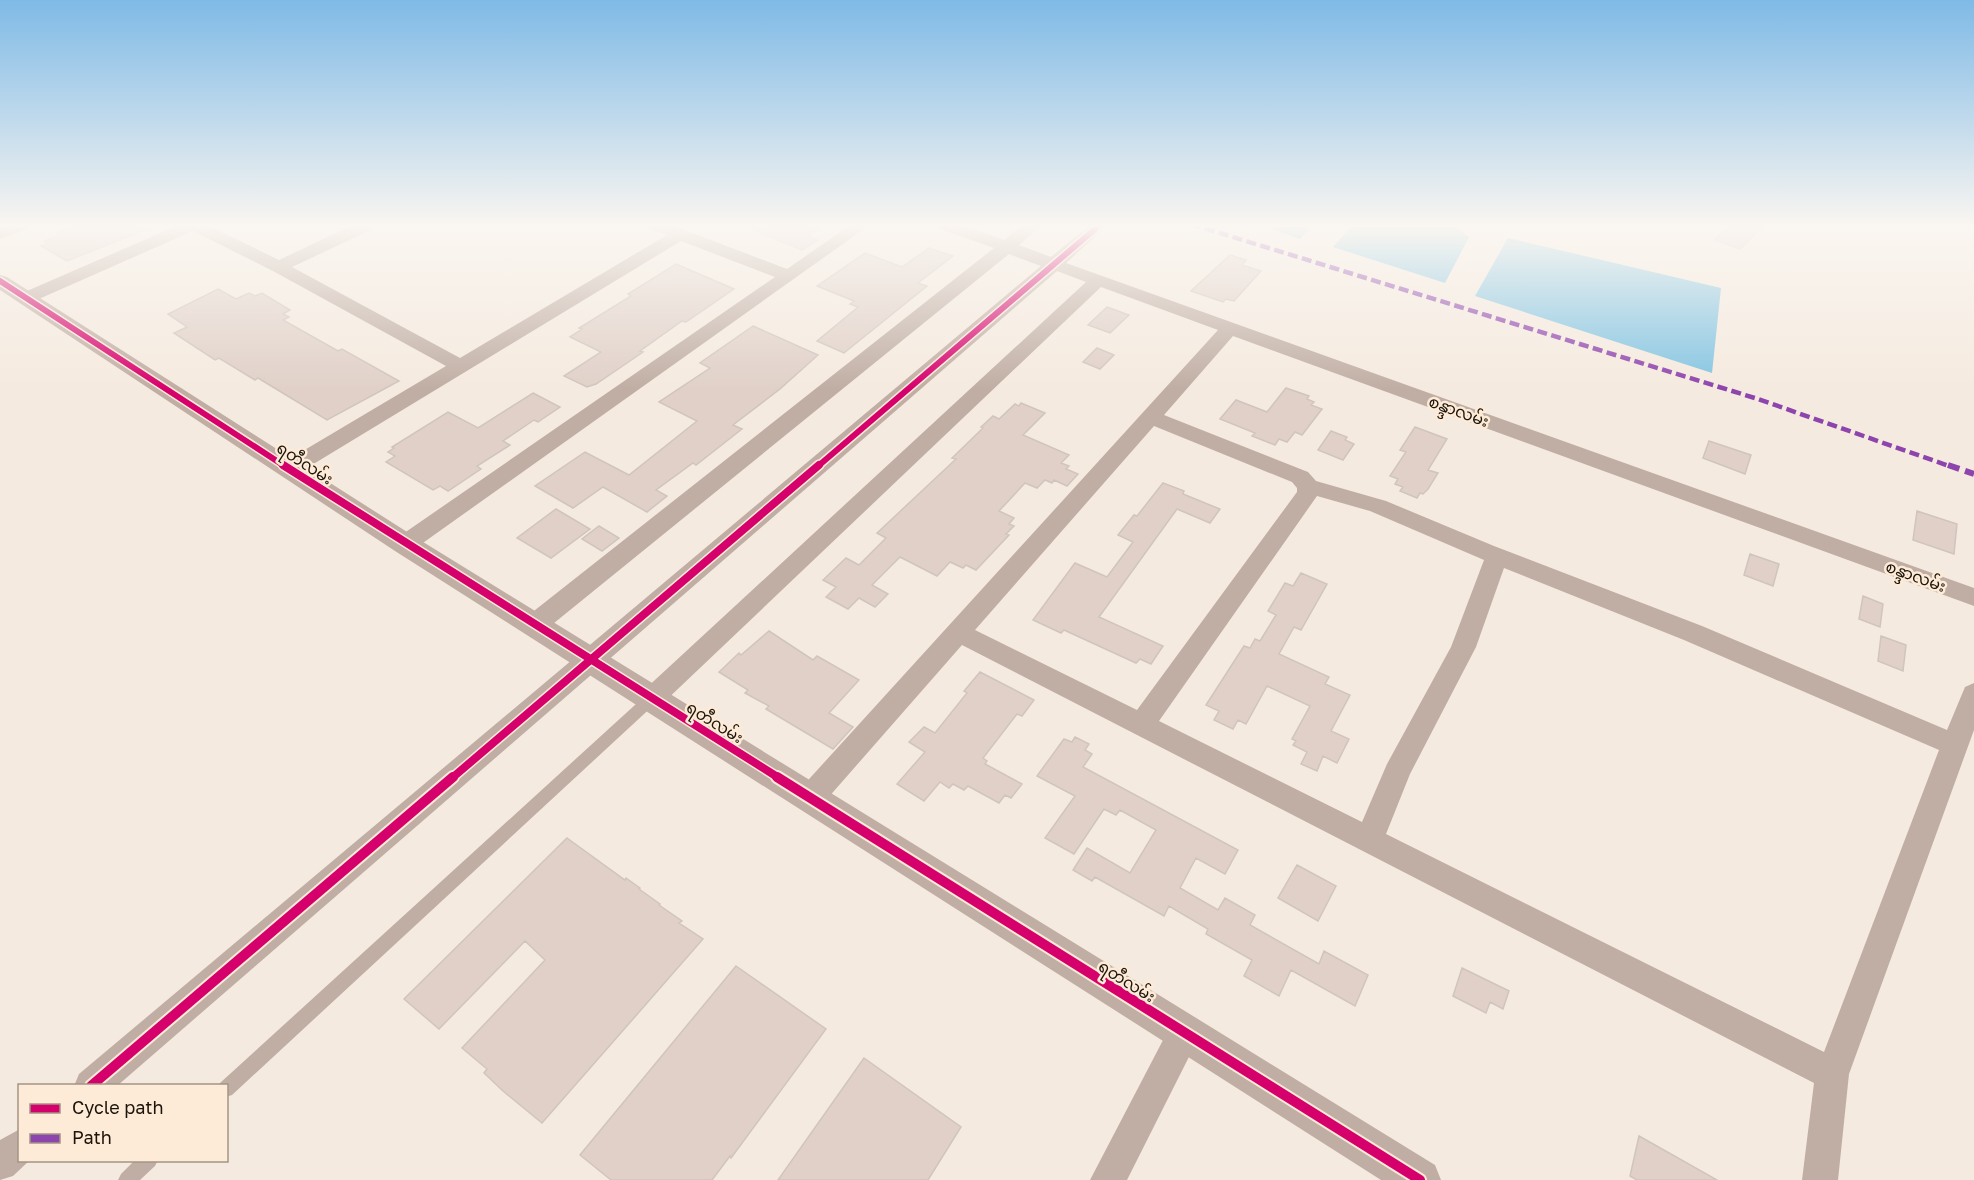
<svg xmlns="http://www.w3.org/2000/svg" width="1974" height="1180" viewBox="0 0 1974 1180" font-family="'Golos Text','Noto Sans Myanmar',sans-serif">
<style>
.water{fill:#83c4e2}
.building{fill:#e0d0c8;stroke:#d0c5be;stroke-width:1.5}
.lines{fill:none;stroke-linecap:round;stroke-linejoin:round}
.service{fill:#c0aea4;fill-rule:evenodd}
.minor{fill:#c0aea4;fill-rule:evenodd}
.tertiary{fill:#c0aea4;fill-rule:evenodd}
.quiet-far1{stroke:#8e44ad;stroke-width:4.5;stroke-dasharray:10 4.5;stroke-linecap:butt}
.quiet{stroke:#8e44ad;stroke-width:6;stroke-dasharray:12 6;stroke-linecap:butt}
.cycleway-far2-casing{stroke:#fdebd7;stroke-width:9}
.cycleway-far1-casing{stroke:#fdebd7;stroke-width:11}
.cycleway-casing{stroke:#fdebd7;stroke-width:14}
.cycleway-far2{stroke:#d6006c;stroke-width:6}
.cycleway-far1{stroke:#d6006c;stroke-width:8}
.cycleway{stroke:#d6006c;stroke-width:10}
.labels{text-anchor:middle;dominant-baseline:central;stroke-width:5;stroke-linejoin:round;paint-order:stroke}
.street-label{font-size:16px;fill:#1c140b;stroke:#fdebd7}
</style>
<rect width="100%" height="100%" fill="#f5eadf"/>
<path class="water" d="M1258 224H1313L1300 239Z
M1354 224H1452L1469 237 1445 283 1333 247Z
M1508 238 1721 288 1712 373 1475 296Z"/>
<path class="building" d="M79 224H160L67 261 41 246 48 243 44 241 60 235 57 233Z
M739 224H826L808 236 818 240 802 250Z
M1731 224H1765L1740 249 1715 240Z
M929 248 953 256 918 283 927 286 844 353 817 341 858 307 850 304 854 301 817 286 865 253 902 267Z
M1230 255 1246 260 1242 265 1261 271 1234 301 1226 299 1223 302 1191 291Z
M676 264 734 289 686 322 682 321 640 351 643 352 596 384 587 387 564 376 601 352 570 337 582 329 579 328 631 296 628 294Z
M218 289 236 299 249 293 255 296 262 293 290 310 283 314 289 317 283 320 338 351 342 349 399 381 327 420 258 378 255 380 219 358 215 360 174 333 187 327 168 314Z
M1107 307 1129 315 1110 333 1088 325Z
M753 326 818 355 780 389 733 425 742 429 696 465 693 463 656 490 667 496 647 512 603 487 573 508 535 486 585 452 629 475 697 421 659 402 710 368 700 363Z
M1097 348 1114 355 1100 369 1083 362Z
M1286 388 1309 396 1307 399 1314 402 1311 405 1322 409 1302 435 1295 432 1287 442 1279 439 1275 445 1252 436 1255 433 1220 419 1236 400 1267 412Z
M533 393 560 407 538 422 534 420 503 441 510 445 477 466 481 469 448 491 440 486 433 490 386 462 395 456 388 452 394 448 392 447 448 412 478 428Z
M1021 403 1045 413 1023 435 1069 455 1061 463 1069 466 1066 469 1078 474 1067 486 1054 480 1052 483 1045 480 1037 488 1025 483 999 511 1014 518 1009 524 1014 526 1006 534 1009 535 976 570 966 565 963 568 950 562 937 576 900 557 872 585 888 594 875 607 859 598 848 609 826 597 836 587 823 580 846 558 859 565 886 538 877 533 956 459 952 458 983 428 981 427 993 416 999 419 1015 404 1019 406Z
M1415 427 1447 439 1428 470 1438 473 1428 489 1423 494 1420 493 1417 498 1400 491 1403 487 1395 484 1398 479 1390 476 1406 452 1400 450Z
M1331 431 1347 437 1345 440 1354 444 1343 460 1318 450Z
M1709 441 1751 455 1745 474 1703 458Z
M1163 483 1184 491 1183 494 1220 509 1210 523 1177 509 1099 617 1163 646 1151 664 1140 659 1136 663 1064 630 1061 633 1033 620 1075 563 1107 577 1133 542 1118 535 1134 515 1137 516Z
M556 509 590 529 551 558 517 538Z
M1917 511 1957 524 1954 554 1913 540Z
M599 526 619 538 602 551 582 539Z
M1750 554 1779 564 1773 586 1744 575Z
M1301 573 1327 584 1301 630 1294 627 1279 654 1329 677 1325 684 1350 695 1331 731 1349 739 1337 763 1323 756 1317 771 1301 764 1307 752 1293 745 1296 741 1292 739 1310 706 1267 686 1246 724 1238 720 1233 729 1214 720 1219 711 1206 705 1244 646 1250 648 1255 639 1260 641 1276 615 1268 611 1285 583 1293 586Z
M1863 596 1883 604 1880 627 1859 619Z
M769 631 813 660 817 656 859 680 829 713 853 727 833 749 766 709 769 706 745 693 748 690 719 672 739 653 741 655Z
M1881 636 1906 645 1903 671 1878 661Z
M980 672 1034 700 1022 716 1017 714 983 758 987 761 985 764 1022 784 1011 798 1005 795 999 803 968 786 964 790 953 784 949 788 940 782 924 801 897 784 925 752 909 742 924 727 935 733 967 693 964 691Z
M1075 737 1089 744 1085 750 1092 754 1083 767 1238 850 1225 874 1196 858 1180 888 1218 910 1225 898 1255 915 1250 925 1319 964 1324 951 1368 975 1355 1006 1291 970 1279 996 1244 976 1252 960 1206 934 1208 929 1169 906 1164 916 1095 877 1092 881 1073 870 1087 848 1130 873 1156 830 1120 810 1116 815 1104 809 1074 854 1045 838 1075 796 1037 776 1064 739 1072 742Z
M567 838 625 880 626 878 640 888 639 889 660 904 659 905 682 921 679 923 703 939 542 1123 503 1091 484 1073 487 1069 462 1048 545 960 525 941 439 1029 404 999Z
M1297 865 1336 886 1318 921 1278 898Z
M736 966 826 1029 731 1158 730 1156 712 1180H611L580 1155Z
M1462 968 1509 991 1503 1009 1490 1002 1486 1013 1453 996Z
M864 1058 961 1127 928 1180H778Z
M1639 1136 1717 1180H1637L1630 1176Z"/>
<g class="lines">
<path class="service" d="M652 693 657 694 659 698 657 702 232 1095 226 1097V1086H219L220 1083 647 694Z
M135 1160H158L155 1166 140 1180H118L121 1174Z"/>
<path class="minor" d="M9 224H32L30 228 0 239V228Z
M181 224H205L279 260 355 224H377L375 228 292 267 460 358 667 235 647 228 645 224H669L787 269 852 224H871L413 550 405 552 397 550 393 544 397 538 775 277 681 241 297 474 289 476 281 474 278 469 281 464 446 366 273 271 193 231 32 302H20L17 298 20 294Z
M935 224H959L1004 240 1024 224H1043L1019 245 1051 257 1091 224H1109L1066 263 1974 588V606L1233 336 1164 415 1308 472 1316 481 1386 501 1494 546 1702 626 1947 730 1965 687 1974 683V730L1849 1074 1838 1180H1802L1814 1083 962 645 820 807 810 810 800 807 796 798 800 789 1218 330 1101 287 661 705 652 709 643 705 639 698 643 691 1086 282 1057 271 117 1086H74L79 1074 1041 266 1009 254 543 632 534 634 525 632 522 625 525 618 994 248 937 228ZM1154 426 1292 482 1297 488V492L1137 710 975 630ZM1317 496 1370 511 1484 560 1451 647 1387 764 1362 822 1159 721ZM1504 568 1684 640 1939 750 1824 1052 1386 834 1410 774 1476 647Z
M1185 1017 1197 1021 1201 1033 1127 1180H1090L1173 1021Z
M20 1129V1160H30L13 1176 0 1180V1140Z"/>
<path class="tertiary" d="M0 275 7 277 415 537 1435 1165 1441 1180H1381L395 551 0 290Z"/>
<path class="quiet-far1" d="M1191 224 1758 399 1952 467"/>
<path class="quiet" d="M1948 465 1974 474"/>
<defs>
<path id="cycleway-far2" d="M0 281 286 467
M817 467 1101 224"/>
<path id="cycleway-far1" d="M283 465 779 778
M452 778 819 465"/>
<path id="cycleway" d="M777 777 1420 1180
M91 1086 453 777"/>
</defs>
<use href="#cycleway-far2" class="cycleway-far2-casing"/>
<use href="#cycleway-far1" class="cycleway-far1-casing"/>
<use href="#cycleway" class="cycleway-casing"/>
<use href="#cycleway-far2" class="cycleway-far2"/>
<use href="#cycleway-far1" class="cycleway-far1"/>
<use href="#cycleway" class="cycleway"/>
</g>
<linearGradient id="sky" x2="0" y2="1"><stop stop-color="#7fbae6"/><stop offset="0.58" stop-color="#faf6f1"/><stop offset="1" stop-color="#faf6f1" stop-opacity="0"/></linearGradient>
<rect width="1974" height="389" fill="url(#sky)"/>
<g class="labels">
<g class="street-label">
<text transform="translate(1459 411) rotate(20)">စန္ဒာလမ်း</text>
<text transform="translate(305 463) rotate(33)">ရတီလမ်း</text>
<text transform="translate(1916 576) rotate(20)">စန္ဒာလမ်း</text>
<text transform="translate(715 722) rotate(32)">ရတီလမ်း</text>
<text transform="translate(1127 981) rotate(32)">ရတီလမ်း</text>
</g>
</g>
<rect x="18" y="1084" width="210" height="78" fill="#fdebd7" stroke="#a39585" stroke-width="1.5"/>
<rect x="30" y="1104" width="30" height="9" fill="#d6006c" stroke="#a39585" stroke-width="1.5"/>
<text x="72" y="1114" font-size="18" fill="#1c140b">Cycle path</text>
<rect x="30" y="1134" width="30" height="9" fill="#8e44ad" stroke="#a39585" stroke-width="1.5"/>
<text x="72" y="1144" font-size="18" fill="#1c140b">Path</text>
</svg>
